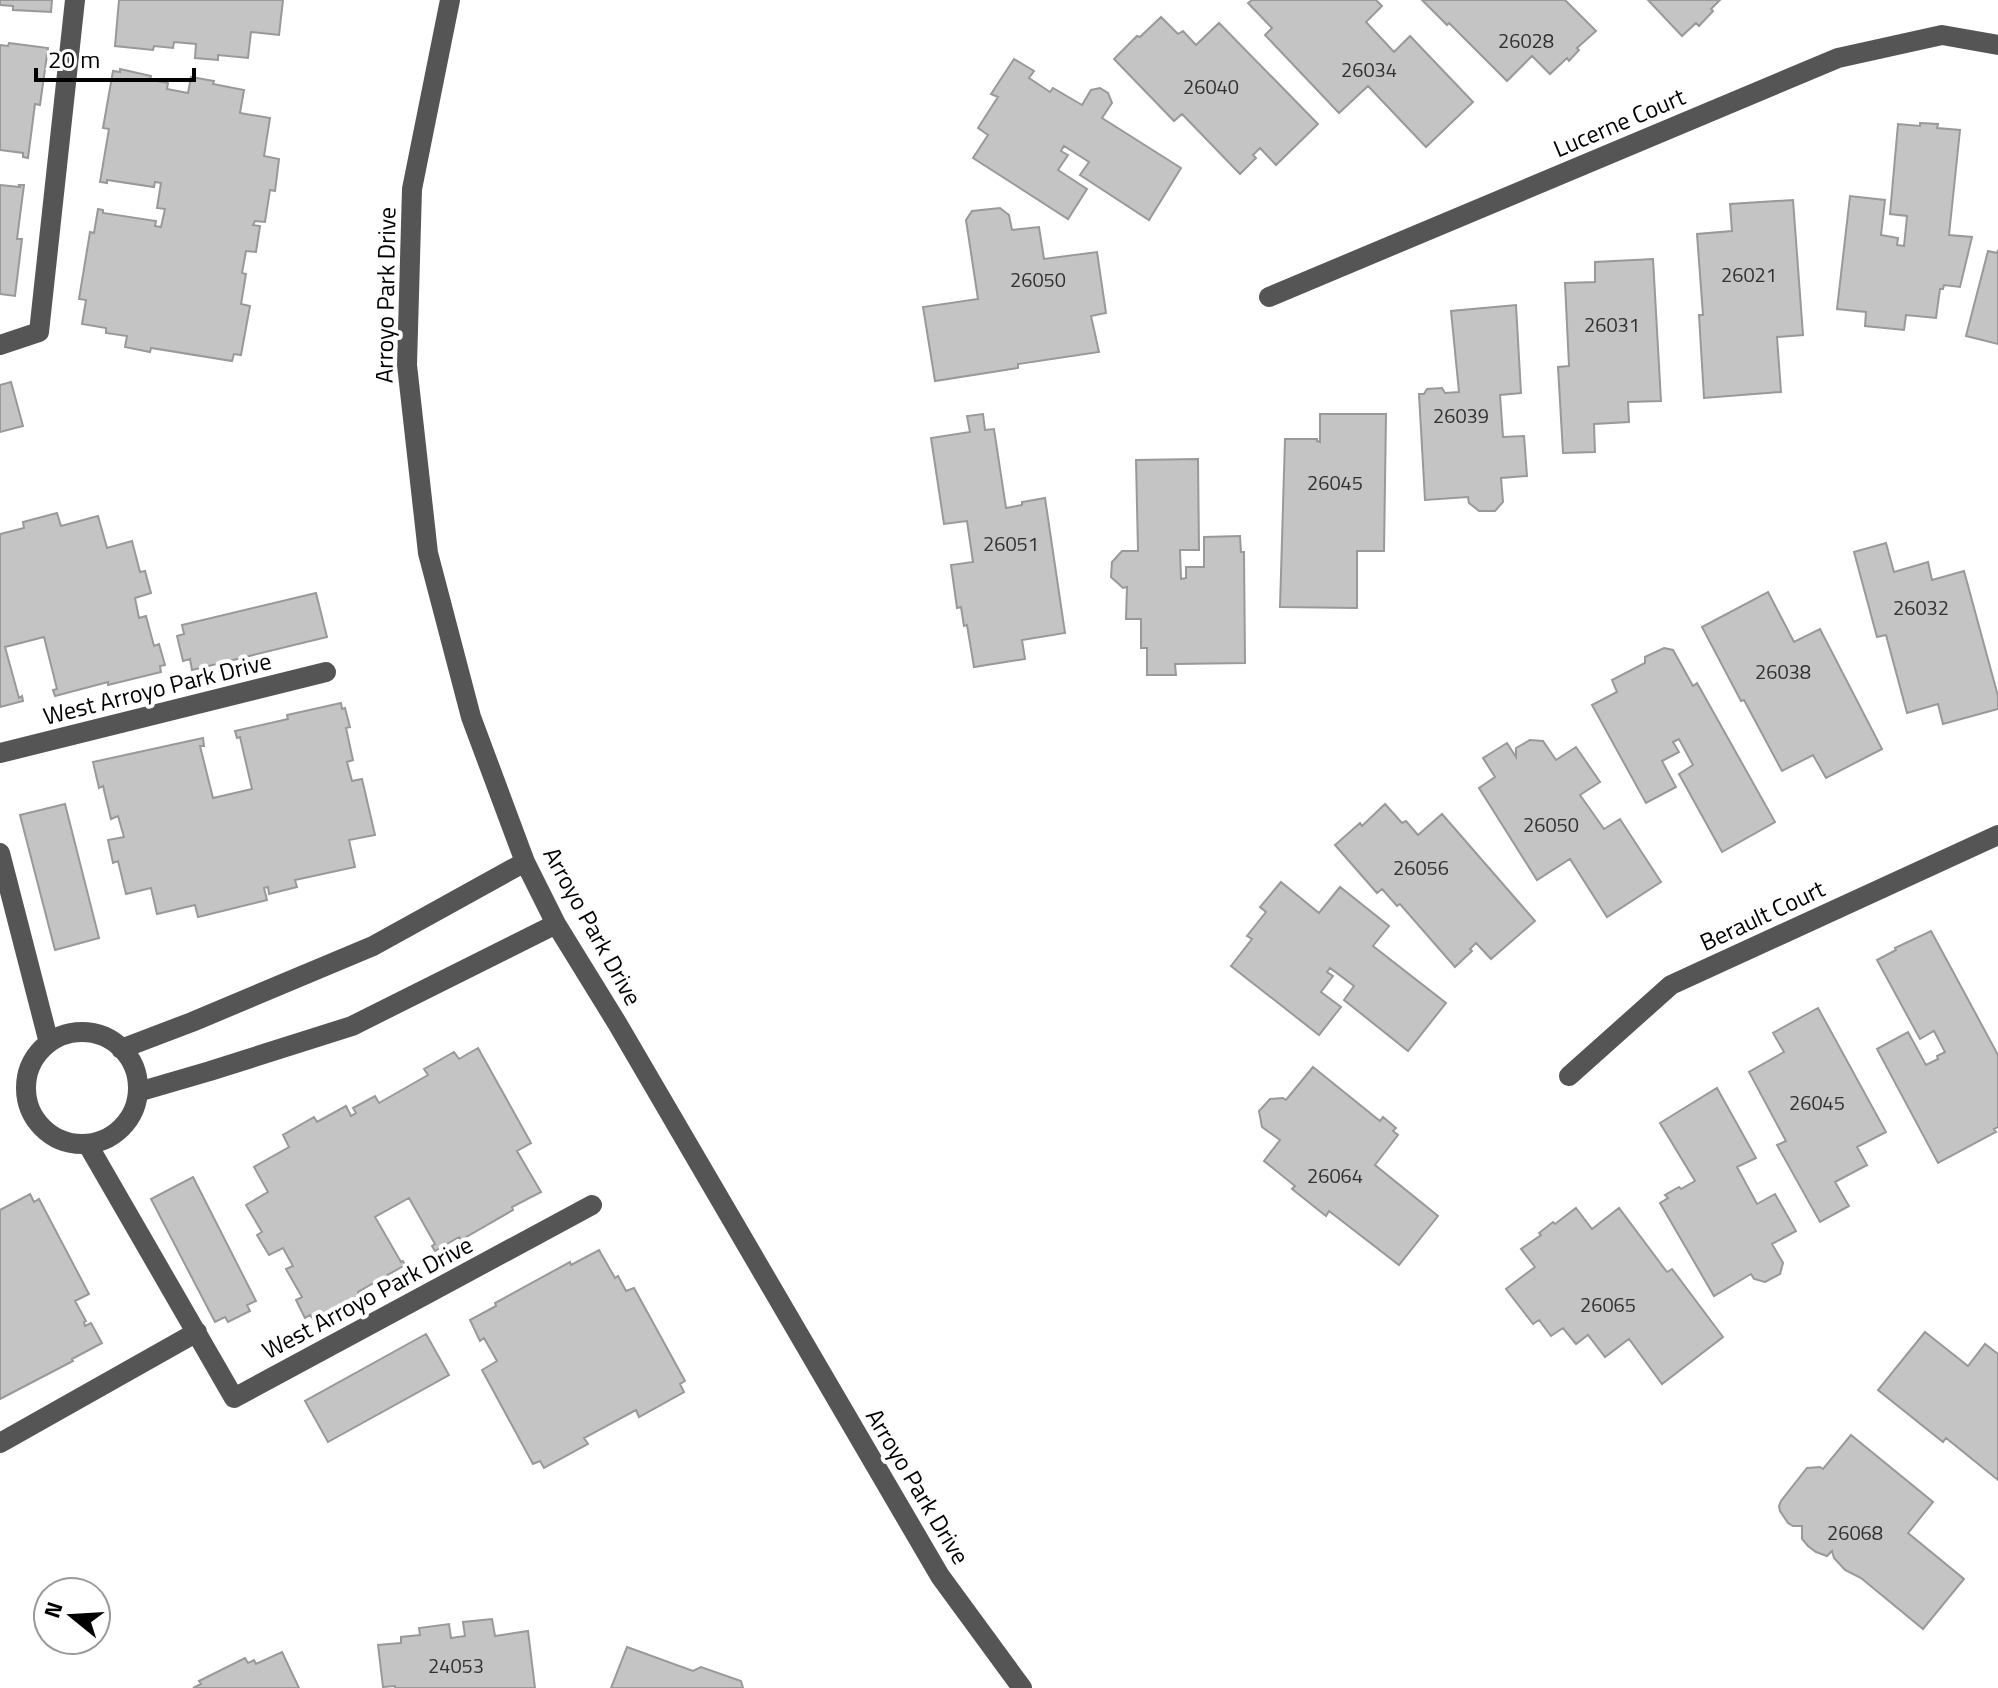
<svg xmlns="http://www.w3.org/2000/svg" width="1998" height="1688" viewBox="0 0 1998 1688" font-family="'Titillium Web',sans-serif">
<style>
.building{fill:#c4c4c4;stroke:#999;stroke-width:2}
.lines{fill:none;stroke-linecap:round;stroke-linejoin:round}
.minor{stroke:#555;stroke-width:20}
.labels{text-anchor:middle;dominant-baseline:central;stroke-width:8;stroke-linejoin:round;paint-order:stroke}
.number-label{font-size:20px;fill:#313131}
.street-label{font-size:24px;fill:#000;stroke:#fff}
</style>
<rect width="100%" height="100%" fill="#fff"/>
<path class="building" d="M0 0H52L51 12 13 10V6L0 5Z
M119 0H283L279 35 251 32 248 58 218 55V60L195 58 196 44 174 42 173 48 154 46 153 50 115 46Z
M1252 0H1376L1382 6 1366 22 1394 52 1410 36 1473 102 1426 147 1368 86 1339 113 1265 35 1272 28 1248 3Z
M1422 0H1565L1596 31 1577 48 1579 50 1569 61 1567 58 1550 74 1532 56 1507 81 1449 23 1447 25Z
M1648 0H1720L1711 9 1713 11 1699 26 1696 23 1682 36Z
M1161 17 1178 34 1183 31 1196 45 1219 23 1318 124 1276 165 1260 148 1253 155 1256 158 1240 174 1182 114 1174 121 1114 59 1137 36 1140 37Z
M9 43 48 48 40 105 35 104 28 158 23 157V153L0 150V45L8 46Z
M1014 59 1034 71 1029 78 1050 92 1053 88 1082 105 1091 90 1100 88 1108 93 1112 103 1102 118 1181 168 1149 220 1080 175 1089 162 1064 146 1061 151 1068 155 1058 170 1087 189 1068 219 973 158 988 135 978 128 998 97 991 94Z
M120 69 151 76 150 80 168 83 167 89 188 93 191 77 214 81 213 84 244 90 240 113 270 118 264 156 279 159 275 191 270 190 265 222 255 221 253 225 260 226 256 252 246 251 242 273 246 274 241 304 250 306 241 355 234 354 232 361 151 348 150 352 125 347 127 336 106 333V328L82 324 86 300 79 299 90 232 94 233 98 209 103 210V213L156 221 155 226 161 227 165 209 157 208 161 183 155 182 154 187 107 180V183L100 182 109 129 103 128 113 71 120 72Z
M1920 123 1938 124 1937 128 1960 130 1949 235 1972 237 1960 287 1944 285 1943 289H1940L1936 318 1906 315 1904 330 1865 326 1866 312 1837 309 1850 196 1885 200 1881 235 1898 238 1897 245 1904 246 1907 216 1890 214 1898 124 1920 126Z
M0 185 20 187 19 185H24L17 239H22L15 296 0 294Z
M1793 200 1803 335 1777 337 1781 392 1704 398 1699 315H1703L1697 234 1732 231 1730 204Z
M1000 208 1009 215 1012 230 1039 227 1044 259 1097 252 1106 313 1091 316 1099 352 1018 364V368L935 381 923 307 978 299 966 220 972 211Z
M1998 250V344L1966 336 1988 251 1997 253Z
M1653 259 1661 401 1628 402 1629 422 1594 424 1595 452 1563 453 1558 367 1569 366 1565 283 1595 282V262Z
M1516 305 1521 393 1500 395 1503 437 1524 436 1527 476 1501 478 1503 502 1495 511H1479L1469 503 1468 497 1425 500 1419 394H1424L1427 389 1442 388 1445 393 1459 392 1451 311Z
M11 382 23 426 0 432V385Z
M983 414 985 430 994 429 1006 508 1022 505V502L1045 498 1065 633 1022 640 1025 659 974 667 967 625 964 626 961 607 957 608 951 565 973 562 967 521 944 524 931 438 970 432 967 416Z
M1320 414H1386L1384 551H1357V608L1280 607 1285 439H1317V441L1320 442Z
M1198 459 1199 550H1180L1181 579 1186 578V567H1204V537L1240 536 1241 552H1244L1245 663 1175 664 1176 675H1147V648H1141V619H1126L1127 587 1123 588 1111 577 1112 562 1122 551H1138L1136 460Z
M57 513 61 526 98 516 107 548 132 541 140 572 145 571 151 593 135 598 139 618 146 616 154 646 159 644 165 665 160 666 161 672 108 685V682L55 696 53 690 57 689 44 637 5 647 19 698 22 696 23 701 0 707V534L24 528 23 522Z
M1886 543 1894 572 1928 562 1932 580 1964 571 1998 696V709L1943 724 1938 704 1907 713 1886 635 1877 637 1854 552Z
M1768 592 1794 642 1820 629 1882 749 1826 778 1813 755 1782 771 1744 700 1741 701 1702 627Z
M316 593 327 637 192 670 190 659 183 661 177 636 184 634 182 625Z
M1664 648 1673 650 1693 686 1697 683 1775 822 1722 852 1679 774 1693 765 1679 739 1673 742 1679 752 1662 761 1676 787 1646 803 1592 705 1617 692 1612 680 1645 663V657Z
M341 703 342 709 345 708 350 727 346 728 353 760 347 762 352 781 362 779 375 835 349 840 355 867 295 880 297 887 269 894 268 887 264 888 267 900 198 917 195 905 157 914 151 888 126 894 118 861 113 863 108 840 124 837 118 816 111 819 103 786 99 788 93 762 203 738 204 746H200L213 798 252 789 240 737 237 738 235 731 288 719 287 715Z
M1530 740 1543 741 1556 760 1576 747 1600 782 1580 795 1604 829 1620 819 1661 882 1607 917 1570 859 1537 880 1479 788 1495 777 1483 758 1507 743 1516 757V748Z
M65 804 99 938 55 950 20 815Z
M1385 804 1402 823 1406 821 1418 835 1442 814 1535 921 1491 959 1476 943 1470 949 1472 951 1455 967 1400 904 1397 906 1382 889 1377 893 1335 845 1360 823 1362 826Z
M1281 882 1319 913 1340 887 1389 926 1373 946 1446 1003 1408 1051 1344 1000 1354 986 1330 968 1327 972 1333 976 1321 992 1341 1007 1319 1035 1231 966 1252 939 1247 936 1266 912 1260 907Z
M1931 931 1998 1055V1127L1994 1129 1996 1132 1938 1163 1877 1049 1908 1032 1926 1065 1938 1059 1937 1056 1945 1052 1934 1031 1920 1039 1877 960 1896 950 1895 948Z
M1818 1008 1886 1132 1857 1147 1867 1165 1835 1182 1849 1206 1820 1222 1777 1145 1786 1141 1749 1072 1784 1052 1773 1033Z
M478 1048 531 1143 517 1151 541 1192 512 1207 513 1210 461 1240 459 1237 435 1251 432 1246 435 1244 409 1198 375 1217 401 1262 403 1261 405 1265 358 1292 359 1295 314 1320 310 1315 305 1318 296 1300 302 1297 286 1269 293 1266 283 1248 269 1255 257 1235 262 1232 246 1205 268 1192 254 1167 289 1147 283 1135 314 1117 317 1122 346 1106 351 1116 356 1113 353 1108 375 1096 379 1103 428 1075 424 1069 454 1052 459 1059Z
M1313 1067 1380 1121 1383 1117 1396 1128 1393 1131 1398 1135 1375 1165 1438 1216 1399 1265 1329 1211 1326 1216 1292 1189 1295 1186 1264 1161 1280 1140 1262 1127 1259 1111 1270 1099 1283 1098 1286 1100Z
M1717 1088 1756 1158 1737 1167 1757 1204 1775 1194 1796 1231 1772 1244 1783 1263 1780 1274 1765 1282 1754 1279 1751 1274 1714 1296 1660 1203 1668 1198 1665 1195 1679 1187 1681 1189 1695 1181 1660 1123Z
M193 1177 256 1301 247 1305 250 1311 228 1322 225 1317 215 1322 151 1199Z
M30 1194 34 1202 39 1199 89 1294 75 1301 86 1321 84 1322 85 1326 91 1323 102 1343 72 1359 73 1361 0 1399V1210Z
M1576 1208 1592 1229 1619 1208 1667 1272 1672 1269 1723 1337 1662 1384 1629 1339 1605 1357 1588 1335 1576 1344 1563 1328 1551 1336 1539 1320 1533 1324 1506 1289 1535 1267 1521 1249 1541 1235 1539 1233 1553 1222 1555 1224Z
M599 1250 615 1278 618 1276 626 1291 634 1288 685 1381 680 1384 684 1392 639 1417 636 1410 584 1438 588 1444 544 1468 540 1461 533 1464 482 1370 497 1361 484 1338 480 1341 470 1320 496 1306 495 1303 570 1262 571 1265Z
M1925 1332 1968 1366 1985 1344 1998 1354V1480L1946 1438 1943 1442 1878 1390Z
M426 1334 449 1375 328 1442 305 1401Z
M1851 1435 1933 1502 1908 1533 1964 1579 1923 1629 1861 1578 1845 1570 1834 1558 1832 1551 1827 1556 1816 1552 1808 1546 1802 1539V1526H1793L1788 1523 1780 1511 1779 1506 1781 1501 1807 1468 1820 1467 1823 1469Z
M492 1619 495 1636 528 1631 535 1688H395V1686L383 1687 378 1645 401 1643V1637L420 1635 419 1628 449 1624 451 1638 465 1636 463 1622Z
M627 1647 693 1671 701 1667 741 1681 743 1688H611Z
M282 1652 299 1688H193L201 1684 199 1681 245 1658 248 1663 254 1660 256 1664Z"/>
<g class="lines">
<path class="minor" d="M450 0 412 189 407 365 428 553 471 717 525 862 556 924 617 1023 940 1576 1022 1688
M1269 297 1838 58 1942 35 1998 45
M0 345 39 332 75 0
M0 753 326 672
M0 853 49 1043
M26 1088a56 56 0 1 1 112 0a56 56 0 1 1-112 0Z
M121 1049 192 1022 373 946 525 862
M1569 1076 1671 985 1998 835
M138 1092 210 1071 352 1026 556 924
M88 1145 234 1398 592 1205
M0 1443 197 1332"/>
</g>
<g class="labels">
<g class="number-label">
<text x="1526" y="40">26028</text>
<text x="1369" y="69">26034</text>
<text x="1211" y="86">26040</text>
<text x="1749" y="274">26021</text>
<text x="1038" y="279">26050</text>
<text x="1612" y="324">26031</text>
<text x="1461" y="415">26039</text>
<text x="1335" y="482">26045</text>
<text x="1011" y="543">26051</text>
<text x="1921" y="607">26032</text>
<text x="1783" y="671">26038</text>
<text x="1551" y="824">26050</text>
<text x="1421" y="867">26056</text>
<text x="1817" y="1102">26045</text>
<text x="1335" y="1175">26064</text>
<text x="1608" y="1304">26065</text>
<text x="1855" y="1532">26068</text>
<text x="456" y="1665">24053</text>
</g>
<g class="street-label">
<text transform="translate(1619 122) rotate(-23)">Lucerne Court</text>
<text transform="translate(385 295) rotate(-89)">Arroyo Park Drive</text>
<text transform="translate(157 688) rotate(-14)">West Arroyo Park Drive</text>
<text transform="translate(1762 915) rotate(-25)">Berault Court</text>
<text transform="translate(593 926) rotate(61)">Arroyo Park Drive</text>
<text transform="translate(367 1297) rotate(-28)">West Arroyo Park Drive</text>
<text transform="translate(918 1486) rotate(59)">Arroyo Park Drive</text>
</g>
</g>
<g transform="translate(72 1616) rotate(288)"><circle r="38" fill="#ffffff" stroke="#999999" stroke-width="2"/>
<path d="M0-6L14 30L0 20L-14 30Z" fill="#000000"/>
<text y="-12" font-size="22" font-weight="bold" text-anchor="middle" fill="#000000">N</text>
</g>
<path d="M36 68v12h158v-12" fill="none" stroke="#000000" stroke-width="4"/>
<text x="48" y="68" font-size="24" fill="#000000" stroke="#ffffff" stroke-width="6" paint-order="stroke">20 m</text>
</svg>
